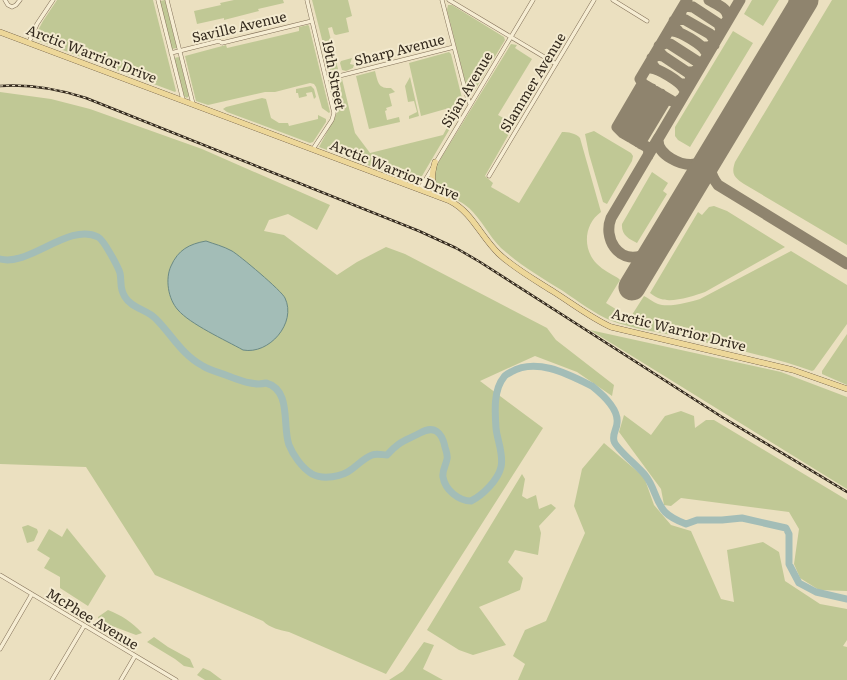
<svg xmlns="http://www.w3.org/2000/svg" width="847" height="680" viewBox="0 0 847 680" font-family="Literata,serif">
<style>
.green{fill:#c0c895}
.water{fill:#a3bdb7;stroke:#6b8a84}
.lines{fill:none;stroke-linecap:round;stroke-linejoin:round}
.river{stroke:#a3bdb7;stroke-width:7}
.taxiway{stroke:#8f846e;stroke-width:11}
.runway{stroke:#8f846e;stroke-width:27}
.street-casing{stroke:#837159;stroke-width:4.5}
.primary-casing{stroke:#513f2e;stroke-width:6}
.street{stroke:#f6edd3;stroke-width:3.5}
.primary{stroke:#edd799;stroke-width:5.5}
.rail-casing{stroke:#33291d;stroke-width:2.5}
.rail{stroke:#f3eacf;stroke-width:1;stroke-dasharray:3;stroke-linecap:butt}
.labels{text-anchor:middle;dominant-baseline:central;stroke-width:4;stroke-linejoin:round;paint-order:stroke}
.street-label{font-size:14px;fill:#33291d;stroke:#f3eacf}
</style>
<rect width="100%" height="100%" fill="#ebe0c0"/>
<path class="green" d="M57 0H153L176 91 175 92 36 40 35 36 43 21Z
M165 0 177 48 172 49 160 1Z
M234 0H283L284 3 258 9 259 11 224 20V18L197 24 194 11 221 5 220 3Z
M312 0H348L352 16 346 18 349 32 336 35 334 34 332 27 328 28 338 69 336 74 331 75Z
M752 0H779L763 26 744 14Z
M832 0H847V245L744 184C734 177 731 174 735 162Z
M448 5H452L504 37 505 40 473 93 468 92 467 89 447 10Z
M308 25 309 26 330 112 329 113 322 108 316 87 314 84 310 83 275 92H265L208 105 196 101 185 56 226 45 227 48 299 31V27Z
M733 31 753 43 690 147 678 140 675 136V127Z
M511 44 517 45 515 48 532 59 498 115 512 123 521 108 523 109 485 176 493 183 491 187 519 203 562 132C568 132 576 133 580 138L601 212C584 224 582 249 597 264 603 270 611 274 618 278L620 280 606 303 630 318 644 296C648 298 653 302 658 304 668 308 690 302 700 299L791 251 847 285V324L814 370 812 371C766 355 718 345 671 335 652 331 631 328 612 321 595 314 579 302 563 291 542 278 520 265 501 248 489 236 482 220 469 208 455 195 429 193 435 168Z
M449 52 451 54 463 102 462 110 453 112H451L449 108 421 116 409 63Z
M179 57 189 96 187 98 184 96 174 58Z
M352 58 350 64 354 65 353 68 346 71 342 70 340 63 341 61Z
M375 71C378 82 378 89 391 88L395 92 389 94 392 106 386 108 387 110 385 111 387 120 399 117 400 122 369 129 356 76Z
M410 77 419 116 409 119V116L417 112 414 101 408 102 405 86Z
M342 79 355 133 370 153 443 135 451 120 452 119 455 120 422 176 415 182H413L319 147 336 115 337 111 330 83Z
M311 86 314 89 316 97 314 99 312 92 306 93 307 96 299 98 298 93H296V89Z
M0 92 51 99 90 109 202 149 330 205 317 230 288 214 269 220 264 231 284 235 337 275 357 262 386 247 405 254 547 328 556 340 614 385 612 396 577 372 535 356 480 381 543 428 386 674 289 632C280 630 270 628 263 621L155 575 86 467 0 464Z
M262 98 266 99 271 118 279 123H288L289 126 318 119V115L326 119V122L313 142 310 143 227 112 223 109 226 107Z
M594 131 631 153 633 156 632 161 607 204 603 202 589 154 585 134Z
M652 172 668 183 663 191 667 194 637 243C629 239 621 235 622 224Z
M714 206 727 211 785 247 705 292C694 296 672 303 661 299 657 298 653 295 650 293L698 212 702 215 709 207Z
M590 330 781 372 847 397V489Z
M847 334V385L822 374V371Z
M681 411 694 416 695 428 706 420H714L847 500V591L819 590 800 578 794 564 799 529 789 512 681 498 671 506 664 505 661 489 619 432 624 415 651 435 665 416Z
M604 443 644 477 654 505 671 525 691 531 721 599 734 602 727 550 763 542 779 552 785 581 820 604 847 609V640L843 646 847 647V680H518L525 664 513 656 525 630 546 621 585 533 574 506 582 469Z
M522 474 525 479 522 496 527 499 536 495 539 509 551 504 556 508 539 526 541 533 538 555 515 550 508 562 523 578 520 590 479 607 506 645 473 655 459 650 427 630Z
M28 525 37 529 38 532 34 541 27 543 22 527Z
M67 528 106 576 88 606 60 588V577L44 568 50 558 37 550 49 529 62 537Z
M108 610C121 615 132 622 142 633L136 635 99 621 98 617Z
M154 637 168 647 190 659 194 668 184 666 175 659 147 642Z
M424 642 434 645 423 669 443 680H389L403 671Z
M203 668 210 671 222 680H205L197 675Z"/>
<path class="water" d="M206 241C214 244 223 246 232 251 239 255 282 291 285 298 297 323 269 355 243 350 225 340 190 324 178 310 168 299 165 279 171 266 178 250 189 244 206 241Z"/>
<g class="lines">
<path class="river" d="M0 259C29 267 69 222 98 237 104 240 118 267 120 273 122 282 119 288 125 297 132 309 147 309 156 319 172 335 182 355 203 366 211 371 222 373 231 377 242 381 255 386 266 383 292 390 282 426 289 445 293 455 302 468 312 474 323 480 342 477 352 469 359 464 364 458 372 455 377 453 383 455 387 455 399 441 405 441 420 433 434 425 442 432 445 447 446 451 448 455 447 459 446 465 442 470 443 477 445 490 459 501 471 501 483 495 498 480 501 467 504 454 497 440 496 428 495 413 493 390 504 377 505 375 509 373 511 372 536 357 568 374 592 386 602 394 619 409 617 423 617 429 612 434 614 441 616 449 638 466 645 475 655 487 655 501 665 512 671 518 678 521 686 524L697 520H722L742 518 786 528 789 534V564L799 583 816 592 847 599"/>
<path class="taxiway" d="M709 0C718 5 730 9 728 20L726 22
M681 12 682 9 686 6 693 7 719 24 721 30 719 34
M792 21 795 11 794 0
M671 31C679 30 703 45 706 52
M678 31 674 27V21L682 18 710 34 713 38 714 45 708 47H703
M663 56 659 52V46L666 43 670 44 698 62 699 69 693 72H688
M649 68C657 67 681 82 684 89
M655 68 652 64V58L658 55 663 56 690 74 691 82 687 84H681
M644 85 641 86 617 127 623 133 647 147 649 151 648 156
M681 99 677 103 672 101 643 84 640 79 687 0
M630 137 626 133 627 129 649 91 652 89
M638 142 635 138V134L658 95 661 94
M641 144 642 140 666 100 668 99
M716 148C710 155 705 161 696 164 682 167 657 155 658 139L740 0
M714 152C709 164 709 174 718 185L847 264
M657 245C652 250 648 254 641 256 618 263 603 238 611 218L659 137"/>
<path class="runway" d="M632 287 805 0"/>
<defs>
<path id="street" d="M5 0 8 5 12 7 16 5 20 0
M158 0 183 100
M167 0 193 104
M307 0 334 113 332 120 313 149
M442 0 466 93 470 104
M449 0 556 64
M613 0 647 21
M29 42 37 24 53 0
M171 53 219 41 222 43 312 21
M327 79 454 47
M489 176 594 0
M420 189 533 0
M0 575 176 680
M0 649 32 594
M52 680 84 626
M121 680 135 656"/>
<path id="primary" d="M0 32 450 201C472 212 481 237 499 254 515 269 535 280 554 292 573 304 591 318 611 327L793 370 847 389
M435 162C431 177 430 185 443 196"/>
</defs>
<use href="#street" class="street-casing"/>
<use href="#primary" class="primary-casing"/>
<use href="#street" class="street"/>
<use href="#primary" class="primary"/>
<defs>
<path id="rail" d="M0 86C30 84 58 89 86 98L419 231 456 248 480 262 722 417 847 492"/>
</defs>
<use href="#rail" class="rail-casing"/>
<use href="#rail" class="rail"/>
</g>
<g class="labels">
<g class="street-label">
<text transform="translate(239 26) rotate(-13)">Saville Avenue</text>
<text transform="translate(399 49) rotate(-14)">Sharp Avenue</text>
<text transform="translate(92 53) rotate(21)">Arctic Warrior Drive</text>
<text transform="translate(335 75) rotate(79)">19th Street</text>
<text transform="translate(532 82) rotate(-59)">Slammer Avenue</text>
<text transform="translate(466 89) rotate(-59)">Sijan Avenue</text>
<text transform="translate(395 169) rotate(22)">Arctic Warrior Drive</text>
<text transform="translate(679 329) rotate(14)">Arctic Warrior Drive</text>
<text transform="translate(93 618) rotate(31)">McPhee Avenue</text>
</g>
</g>
</svg>
